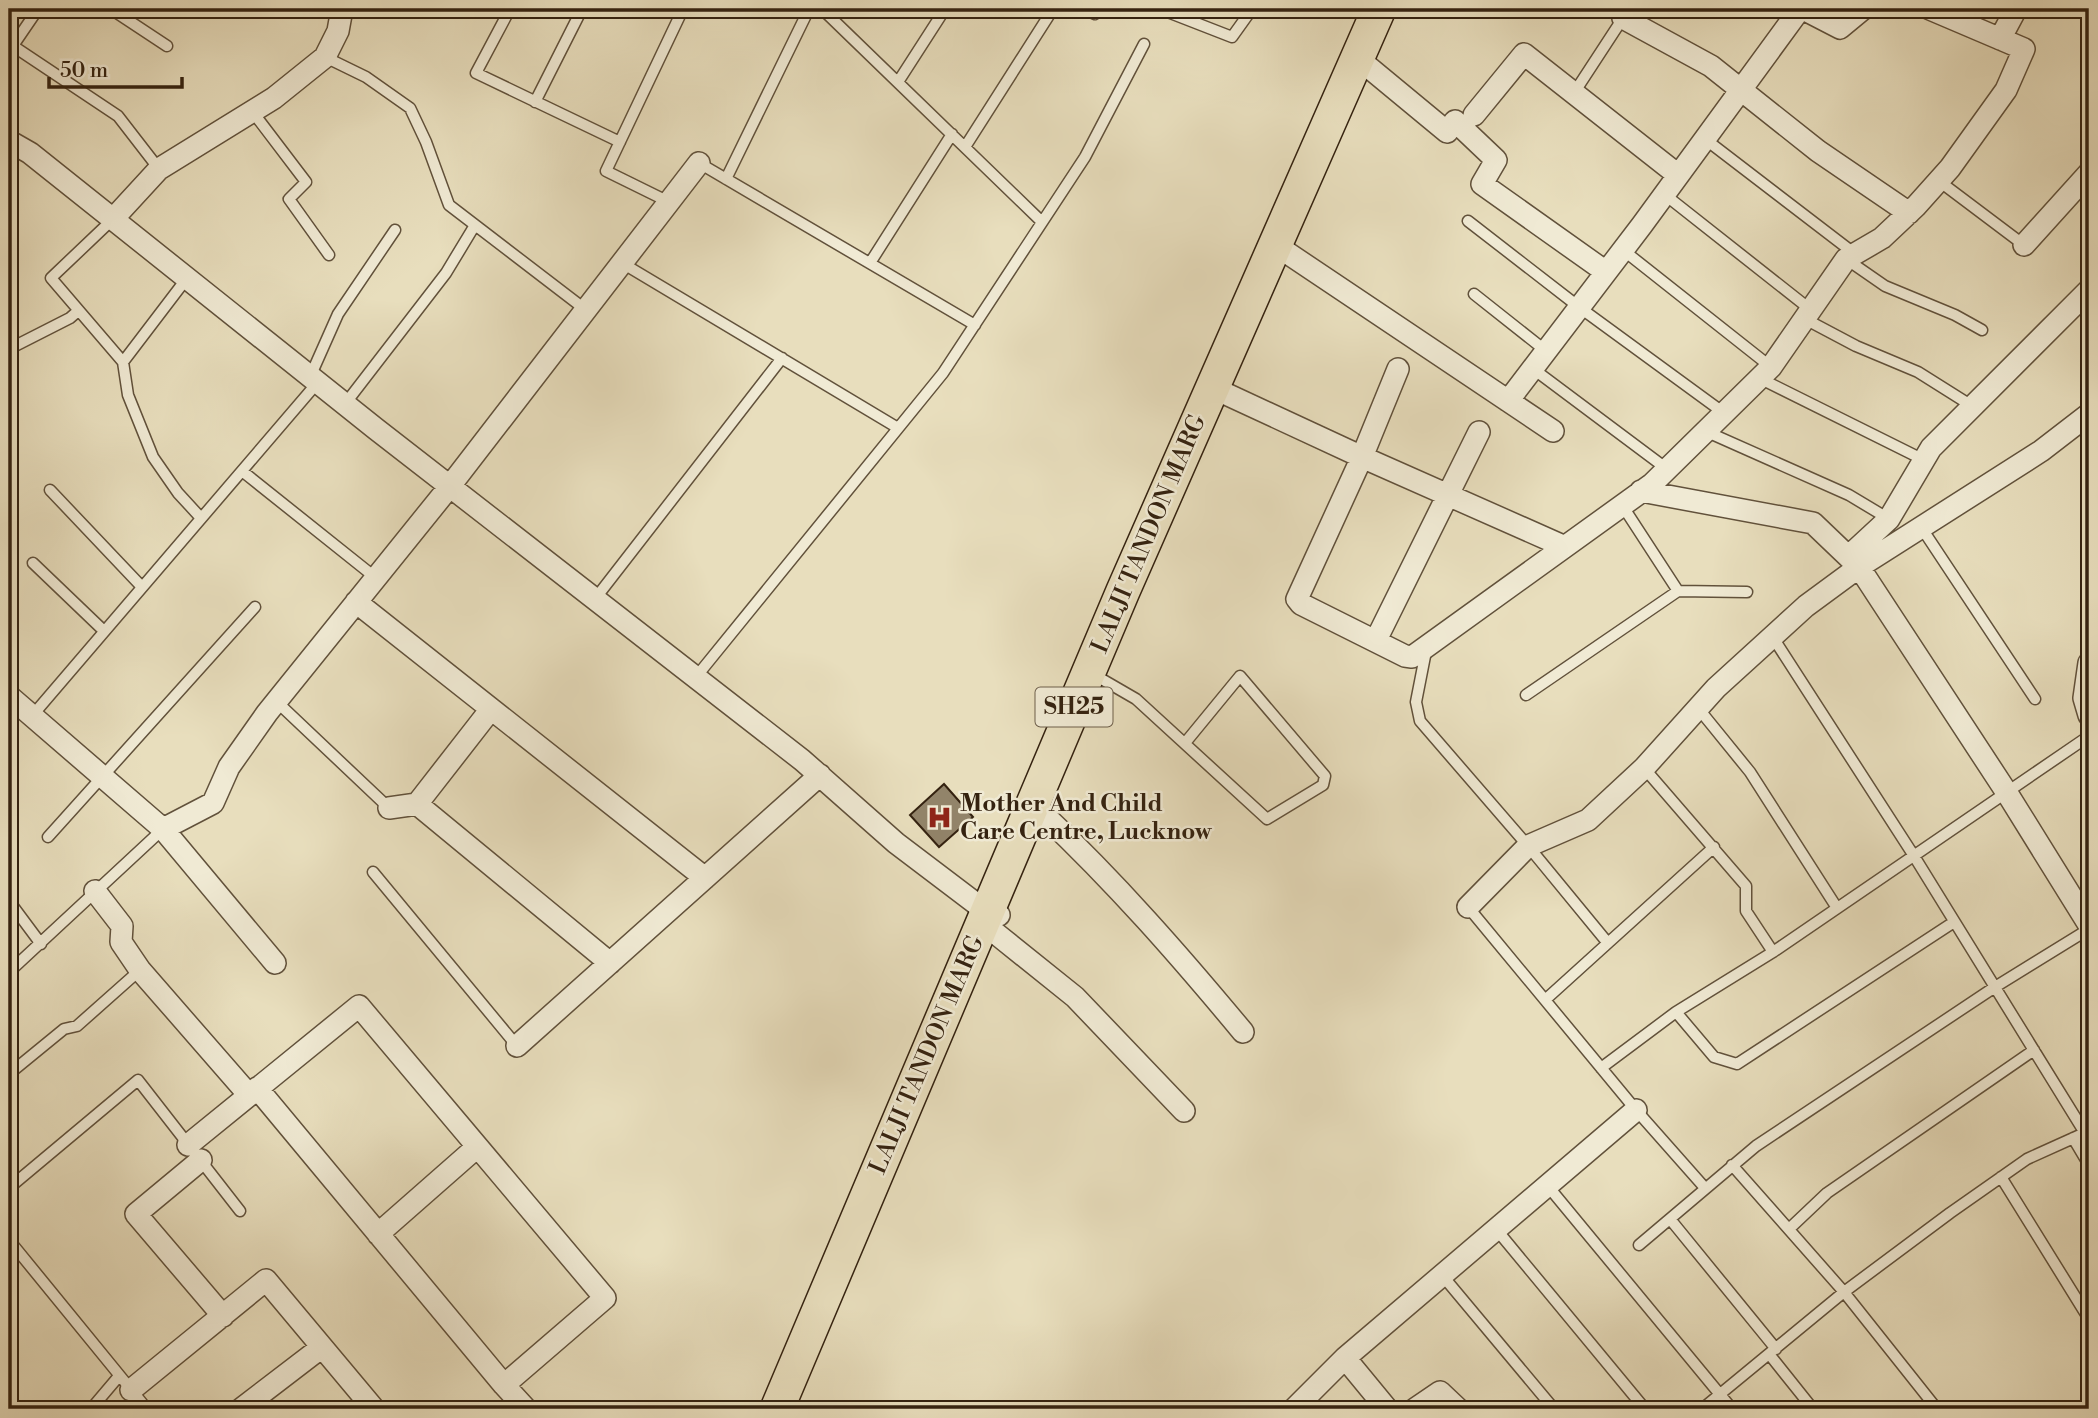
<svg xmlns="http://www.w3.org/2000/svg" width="2098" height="1418" viewBox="0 0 2098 1418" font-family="'Libre Bodoni',serif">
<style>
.building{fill:#92846a;stroke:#342210;stroke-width:2}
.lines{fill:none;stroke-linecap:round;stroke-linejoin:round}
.service-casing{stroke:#61513b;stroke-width:13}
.minor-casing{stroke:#61513b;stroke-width:24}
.primary-casing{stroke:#342210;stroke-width:36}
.service{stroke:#f0ead4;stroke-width:10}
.minor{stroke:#f0ead4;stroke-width:21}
.primary{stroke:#e8debd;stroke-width:33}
.labels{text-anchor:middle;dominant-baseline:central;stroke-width:5;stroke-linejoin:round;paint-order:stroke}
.shield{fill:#f0ead4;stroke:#6c5e4b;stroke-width:2}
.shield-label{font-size:23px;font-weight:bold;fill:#342210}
.street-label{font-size:24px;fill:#342210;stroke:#f0ead4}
.poi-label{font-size:24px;font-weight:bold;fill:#342210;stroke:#f0ead4;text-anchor:start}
</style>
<rect width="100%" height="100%" fill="#e8debd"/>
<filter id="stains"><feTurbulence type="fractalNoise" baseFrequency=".00286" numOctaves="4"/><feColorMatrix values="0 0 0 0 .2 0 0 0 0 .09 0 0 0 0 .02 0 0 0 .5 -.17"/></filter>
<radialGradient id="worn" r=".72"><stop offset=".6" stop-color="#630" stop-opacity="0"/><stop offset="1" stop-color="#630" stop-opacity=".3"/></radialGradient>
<path class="building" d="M944 784 973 817 939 847 910 815Z"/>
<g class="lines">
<defs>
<path id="service" d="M111 9 167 46
M510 9 476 73 620 142
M822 9 1042 222
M1084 9 1095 14 1098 9
M1160 9 1232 37 1252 9
M13 46 118 116 159 169
M10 50 38 9
M325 57 366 77 410 108 426 142 449 205 586 310
M898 82 945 9
M1574 93 1623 18
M535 102 582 9
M252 111 306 182 289 199 329 255
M1705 139 1855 254
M965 147 1053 9
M699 163 975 325
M726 179 809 9
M1939 181 2024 245
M1664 194 1811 310
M669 202 606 171 683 9
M113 219 51 278 123 362 128 395 153 457 178 493 201 518
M1468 221 1579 307 1724 413
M1623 250 1771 367
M1846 259 1885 286 1955 315 1982 330
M622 263 898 428
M870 263 952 134
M1474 294 1546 351
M1805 319 1856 346 1918 372 1972 406
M9 349 70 318 78 311
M123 362 187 278
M1532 368 1667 469
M310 377 338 314 395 230
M1759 378 1924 460
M345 404 446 273 475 225
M1705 431 1849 495 1889 519
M242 471 376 578
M50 490 142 587
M1622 505 1678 591 1747 592
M1921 527 2035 699
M33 563 104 631
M595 599 782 358
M1772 636 1914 856 2085 1133
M1426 651 1416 702 1420 721 1528 846 1607 942
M1092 676 1098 677 1136 699 1267 819 1323 785 1325 776 1240 676 1185 743
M696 677 943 373 1085 157 1144 44
M1526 695 1678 591
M277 702 389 808
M1698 708 1750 772 1837 908
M32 716 318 382
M1644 768 1746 886V911L1773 952
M48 837 255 607
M373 872 517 1046
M9 901 41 944
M1468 907 1636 1110 1705 1188
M9 972 163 829
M1545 1000 1714 847
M1676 1012 1714 1057 1737 1064 1954 922
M1601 1068 1676 1012 1773 952 2089 736
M9 1074 64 1029 77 1026 140 970
M2073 1138 2089 1165
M1732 1165 1844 1292 1937 1409
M2001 1177 2089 1319
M1547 1185 1732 1409
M9 1188 138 1080 240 1211
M1670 1219 1776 1349
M1496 1229 1645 1409
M1789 1229 1827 1193 2034 1050
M9 1240 147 1409
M1639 1245 1756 1146 1995 987 2089 929
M1442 1275 1554 1409
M1769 1354 1813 1409
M9 1402 15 1409
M91 1409 119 1376
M1702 1409 1844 1292 1950 1213 2027 1159 2089 1131"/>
<path id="minor" d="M1807 9 1809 12 1840 28 1863 9
M1623 18 1711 66 1818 151 1909 213
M2000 39 2016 9
M1366 65 1447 132 1455 121 1496 160 1482 184 1606 272
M1474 115 1524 54 1678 175
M9 141 30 153 376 429 802 760 896 843 987 912 999 915
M113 219 159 169 274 98 325 57 338 31 342 9
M2024 245 2089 173
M1286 252 1553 431
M1398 369 1362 457 1297 599 1301 604 1405 656 1412 657 1652 484 1771 367 1846 259 1882 238 1916 206 1950 168 2006 90 2024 49 1930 9
M1224 393 1362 457 1563 546
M1508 401 1642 225 1800 9
M1641 491 1813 523 1859 567 2007 793 2089 925
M1849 556 1889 519 1931 448 2089 290
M356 602 705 878
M1376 640 1479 432
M2089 663 2084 698 2089 715
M9 696 163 829 275 963
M417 804 610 963
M389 808 417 804 491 709
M1043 814C1116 883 1179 955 1243 1032
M163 829 213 803 229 767 267 713 450 486 699 163
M95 891 122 926 121 942 140 970 249 1095
M1468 907 1528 846 1588 820 1644 768 1716 688 1806 606 1859 567 2041 451 2089 414
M994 932 1075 997 1184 1111
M517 1046 820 775
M257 1088 504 1385 526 1409
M188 1145 359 1006 605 1298 504 1385
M201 1160 136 1214 223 1316
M378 1234 477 1147
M1345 1358 1387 1409
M131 1390 266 1280 374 1409
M241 1409 322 1347
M1294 1409 1345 1358 1636 1110
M1415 1409 1440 1392 1458 1409"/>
<path id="primary" d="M777 1409 1123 591 1379 9"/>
</defs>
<use href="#service" class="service-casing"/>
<use href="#minor" class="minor-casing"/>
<use href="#primary" class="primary-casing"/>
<use href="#service" class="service"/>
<use href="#minor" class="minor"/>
<use href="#primary" class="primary"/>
</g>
<defs>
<symbol id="hospital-bare" viewBox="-9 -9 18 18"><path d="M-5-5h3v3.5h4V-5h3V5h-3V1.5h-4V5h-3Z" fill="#8f2418" stroke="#f0ead4" stroke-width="2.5" paint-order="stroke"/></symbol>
</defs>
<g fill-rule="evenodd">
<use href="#hospital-bare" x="922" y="800" width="35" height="35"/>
</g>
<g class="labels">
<rect class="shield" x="1035.5" y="687.5" width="77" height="39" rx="5"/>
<g class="shield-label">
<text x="1074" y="707">SH25</text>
</g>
<g class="street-label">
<text transform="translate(1149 534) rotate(-67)">LALJI TANDON MARG</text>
<text transform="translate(927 1055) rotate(-67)">LALJI TANDON MARG</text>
</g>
<g class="poi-label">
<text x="960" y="804">Mother And Child<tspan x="960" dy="28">Care Centre, Lucknow</tspan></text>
</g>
</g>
<rect width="2098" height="1418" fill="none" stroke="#e8debd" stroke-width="35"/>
<rect x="10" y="10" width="2077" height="1397" fill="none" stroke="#342210" stroke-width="3.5"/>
<rect x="18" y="18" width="2063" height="1383" fill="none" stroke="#342210" stroke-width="2"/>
<path d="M49 77v10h133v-10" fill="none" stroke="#342210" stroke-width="3.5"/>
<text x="60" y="77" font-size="21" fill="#342210" stroke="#f0ead4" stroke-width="5" paint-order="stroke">50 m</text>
<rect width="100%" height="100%" filter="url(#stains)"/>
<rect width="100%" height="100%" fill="url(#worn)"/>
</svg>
